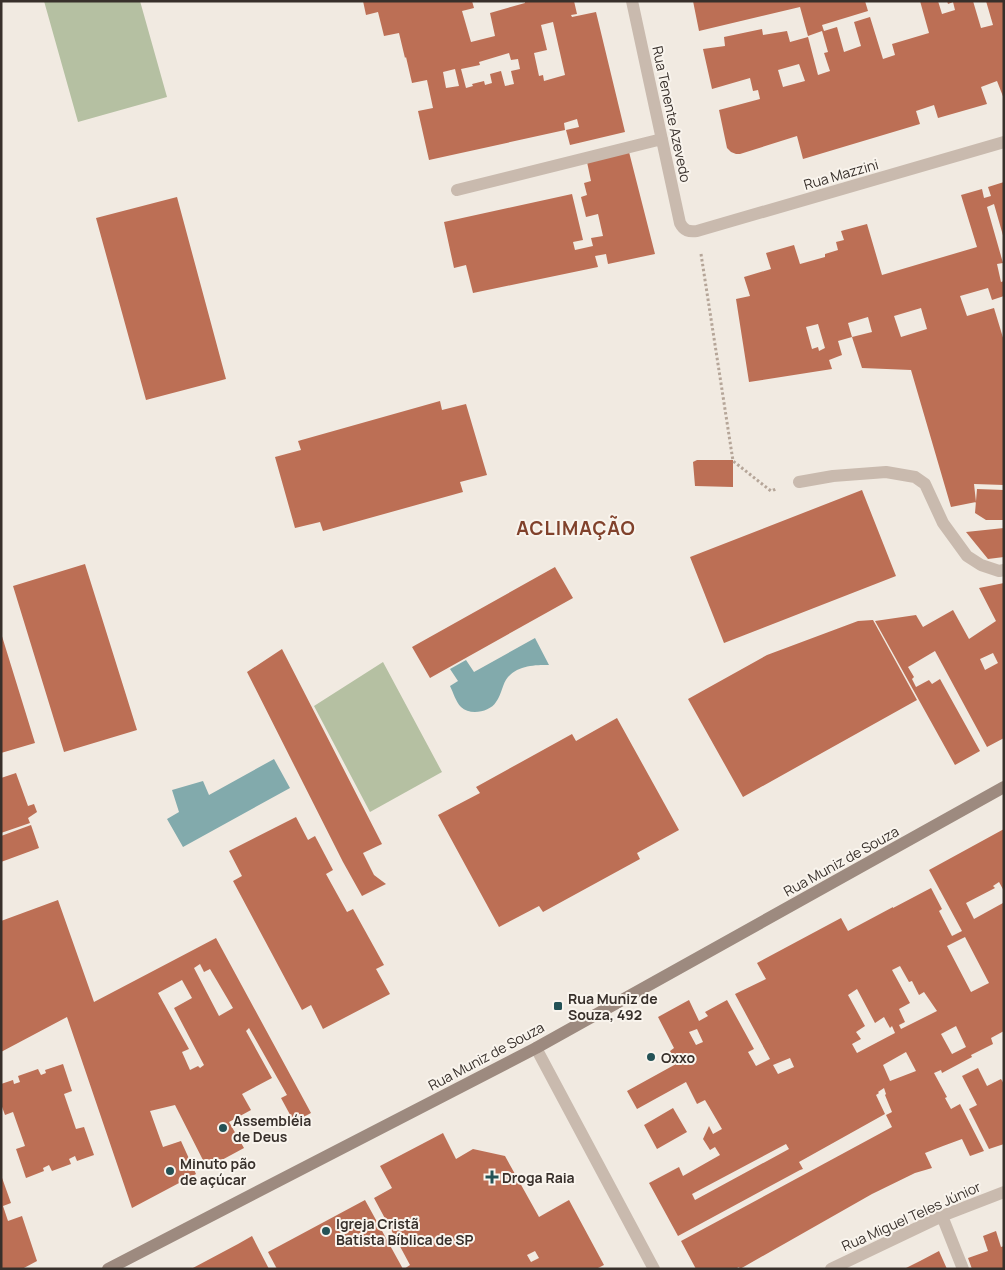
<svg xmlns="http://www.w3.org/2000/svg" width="1005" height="1270" viewBox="0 0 1005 1270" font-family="Manrope,sans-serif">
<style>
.green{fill:#b5c0a2}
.water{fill:#82aaac}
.building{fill:#bc6f55;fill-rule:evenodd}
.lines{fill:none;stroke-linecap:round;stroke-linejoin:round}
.path{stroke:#b5a598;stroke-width:3;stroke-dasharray:2.5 2.5;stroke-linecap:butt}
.street{stroke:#c9baae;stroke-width:12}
.secondary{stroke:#9d8a7f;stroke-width:12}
.poi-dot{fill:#245256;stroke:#f9f4ed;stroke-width:2}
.labels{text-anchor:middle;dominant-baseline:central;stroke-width:4;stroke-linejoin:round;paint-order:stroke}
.street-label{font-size:14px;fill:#38302b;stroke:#f9f4ed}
.poi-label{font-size:14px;font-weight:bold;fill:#38302b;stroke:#f9f4ed;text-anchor:start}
.district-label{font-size:19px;font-weight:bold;letter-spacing:1px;fill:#80412b;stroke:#f9f4ed}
</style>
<rect width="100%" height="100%" fill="#f1eae1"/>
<path class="green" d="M44 1H140L167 97 78 122Z
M383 662 442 772 370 812 314 706Z"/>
<path class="water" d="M535 638 549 665C535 665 519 665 508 677 502 684 502 694 496 702 490 712 470 716 461 707 456 702 453 692 450 686L458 681 450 669 466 660 474 672Z
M274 759 290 788 183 847 167 819 179 812 172 790 203 781 209 795Z"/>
<path class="building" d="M363 1H472L474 8 462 11 471 42 495 36 490 13 525 3V1H574L577 14 571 15 572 17 596 12 625 132 570 145 566 130 579 127 577 119 564 123 565 130 429 160 418 111 433 108 427 80 412 83 406 57 405 58 399 33 384 36 378 12 366 15ZM553 22 565 75 544 81 543 75 539 76 534 53 547 50 541 25ZM509 53 511 60 518 59 520 69 511 71 514 84 505 86 501 71 490 74 492 83 485 85 484 81 472 84 473 86 466 88 461 69 480 65 479 62ZM455 69 459 86 446 88 443 72Z
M693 1H865L868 11 822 25 824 31 837 27 844 52 861 46 854 22 870 17 883 59 895 55 892 44 929 33 920 1H938L942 14 955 10 953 2 948 4 947 1H973L981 28 993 25 986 1H1004V99L997 81 981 87 987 104 938 118 934 105 916 111 920 124 803 159 797 136 740 154H736L731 152 727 148 719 110 760 99 758 90 753 91 750 78 712 89 703 49 725 46 724 37 762 29 763 35 787 31 790 42 808 37 818 75 830 71 824 53 828 52 822 31 808 36 800 7 699 31ZM799 64 805 81 783 87 778 70Z
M629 152 655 254 608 264 606 254 595 256 598 267 473 293 466 265 454 268 444 222 572 194 583 240 573 242 575 250 593 246 591 238 603 236 598 214 586 217 581 197 587 195 584 183 591 181 587 162Z
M1004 182V239L994 204 987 207 1003 263 997 264 1001 282 1004 281V296L992 300 988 288 960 296 967 316 994 308 1004 341V485L974 484 976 502 951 507 911 370 862 368 852 337 872 332 868 317 848 323 852 337 838 341 842 355 829 360 832 369 749 382 736 299 750 296 744 277 771 269 766 253 794 245 800 264 825 257V254L838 250 836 242 844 240 841 231 867 224 882 275 977 247 961 195 982 189 984 198 991 196 988 187ZM921 308 927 329 901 337 894 316ZM818 324 825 348 819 351 818 347 812 349 806 327Z
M177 197 226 379 146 400 96 218Z
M440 401 442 410 466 404 487 475 460 482 463 492 323 531 320 522 295 528 275 457 301 450 298 441Z
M697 460H733V487L695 486 693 462Z
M977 489 1004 490V520H986L975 513Z
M862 490 896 576 724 643 690 557Z
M1004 528V557L988 559 966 532Z
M85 564 137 730 64 752 13 586Z
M555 567 573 598 430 678 412 647Z
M1004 583V738L987 747 935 651 908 667 914 677 912 679 916 687 929 680 932 684 940 679 980 751 955 765 875 621 916 615 923 627 953 610 969 639 996 621 979 588ZM993 653 998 663 985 670 980 659Z
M873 620 917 700 743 797 688 699 767 655 858 621Z
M1 633 35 743 1 753Z
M282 649 382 844 363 853 374 875 386 884 362 896 343 862 247 672Z
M617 718 679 830 637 853 640 859 543 912 539 906 499 927 438 815 480 793 476 787 572 734 576 741Z
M16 773 28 806 34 804 37 812 28 818 30 823 1 833V778Z
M296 817 308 840 315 836 333 870 326 874 347 912 353 909 384 965 376 969 390 994 323 1029 311 1005 302 1010 233 881 242 876 229 851Z
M31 825 39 848 1 862V836Z
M1004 829V891L999 882 993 886 995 888 966 903 974 919 1003 903 1004 905V1031L991 1038 993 1044 971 1055 972 1057 942 1073 941 1070 934 1073 947 1097 945 1098 951 1109 960 1104 984 1151 970 1156 962 1139 943 1146 925 1153 932 1168 915 1173 872 1194 740 1269 739 1267 735 1269H696L681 1241 892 1127 886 1115 892 1112 885 1095 886 1094 884 1088 878 1092 879 1093 876 1095 885 1114 799 1162 803 1169 800 1170 678 1236 649 1183 679 1167 683 1176 720 1155 715 1147 710 1150 703 1139 709 1126 713 1134 722 1129 705 1100 697 1104 686 1082 637 1109 627 1091 676 1064 670 1051 674 1048 658 1017 689 1000 699 1021 708 1016 705 1012 727 1000 754 1049 748 1052 756 1066 770 1059 735 994 766 979 757 963 841 918 848 931 893 907V908L931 888 942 909 939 911 952 936 962 931 929 870ZM965 937 989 983 971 992 947 946ZM900 966 909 982 912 981 919 995 924 992 937 1011 901 1029 899 1025 905 1022 899 1009 910 1003 892 970ZM857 989 875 1023 884 1017 890 1028 892 1026 895 1033 857 1053 852 1044 861 1039 856 1032 865 1026 848 995ZM956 1026 966 1047 952 1054 941 1034ZM697 1029 703 1042 696 1045 689 1032ZM906 1052 916 1071 890 1081 883 1065ZM790 1058 794 1067 778 1074 773 1065ZM786 1144 789 1149 695 1200 692 1194Z
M58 900 94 1002 216 938 311 1113 294 1122 281 1098 287 1095 249 1028 246 1031 272 1078 242 1094 251 1110 229 1122 244 1148 207 1168 175 1105 150 1111 163 1147 181 1141 196 1174 132 1208 67 1017 1 1052V921ZM200 964 204 972 210 969 233 1008 219 1016 194 968ZM182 980 192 998 174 1008 204 1065 200 1068 198 1066 190 1070 182 1052 189 1049 158 993Z
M63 1064 72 1091 64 1094 76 1129 84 1127 94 1155 77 1161 75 1156 69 1159 71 1164 52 1171 49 1165 43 1168 44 1171 26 1178 16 1149 25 1146 13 1112 5 1115 1 1104V1084L13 1080 14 1084 20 1082 18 1076 38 1069 41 1075 46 1073 45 1070Z
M978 1068 987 1086 1001 1079 1004 1084V1144L989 1149 969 1109 977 1105 962 1076Z
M673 1108 687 1132 657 1149 644 1125Z
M443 1133 456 1159 473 1149 505 1156 539 1217 569 1200 604 1265 596 1269H404L410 1265 374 1198 392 1188 380 1166ZM535 1251 539 1258 531 1262 527 1255Z
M1 1175 11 1203 3 1206 8 1221 22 1216 37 1261 22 1269H1Z
M365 1200 403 1269H277L268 1252Z
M996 1231 1001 1247 1004 1246V1269H972L968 1258 988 1251 983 1236Z
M252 1236 269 1269H191L238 1244Z
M939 1251 947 1269H904L920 1261Z"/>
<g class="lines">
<path class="path" d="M701 254 733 461 771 491 776 489"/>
<path class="street" d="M632 1 680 223C684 231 689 232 697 231L1004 142
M457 190 662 139
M799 482 833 476 886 472 915 477 925 484 943 523 967 556 981 565 999 571 1004 570
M536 1048 654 1269
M942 1216 963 1269
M831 1269 942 1216 1004 1192"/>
<path class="secondary" d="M108 1269 536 1048 1004 787"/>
</g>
<g class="poi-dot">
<rect x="553" y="1001" width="10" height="10" rx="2.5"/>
<circle cx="651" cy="1057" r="5"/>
<circle cx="223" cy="1128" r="5"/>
<circle cx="170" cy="1171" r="5"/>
<path d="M489.5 1169.5h5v5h5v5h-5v5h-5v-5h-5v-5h5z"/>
<circle cx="326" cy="1231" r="5"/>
</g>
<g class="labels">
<g class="street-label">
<text transform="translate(672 114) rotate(78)">Rua Tenente Azevedo</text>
<text transform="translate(841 174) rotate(-16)">Rua Mazzini</text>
<text transform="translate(841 861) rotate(-29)">Rua Muniz de Souza</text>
<text transform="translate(486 1056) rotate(-28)">Rua Muniz de Souza</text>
<text transform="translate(911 1216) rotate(-24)">Rua Miguel Teles Júnior</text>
</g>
<g class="poi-label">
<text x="568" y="998">Rua Muniz de<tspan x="568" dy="16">Souza, 492</tspan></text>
<text x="661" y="1057">Oxxo</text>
<text x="233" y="1120">Assembléia<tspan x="233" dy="16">de Deus</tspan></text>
<text x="180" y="1163">Minuto pão<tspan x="180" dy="16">de açúcar</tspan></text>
<text x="502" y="1177">Droga Raia</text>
<text x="336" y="1223">Igreja Cristã<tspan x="336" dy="16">Batista Bíblica de SP</tspan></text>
</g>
<g class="district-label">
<text x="576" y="528">ACLIMAÇÃO</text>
</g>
</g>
<rect width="1005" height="1270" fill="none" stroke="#38302b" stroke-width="5"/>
</svg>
